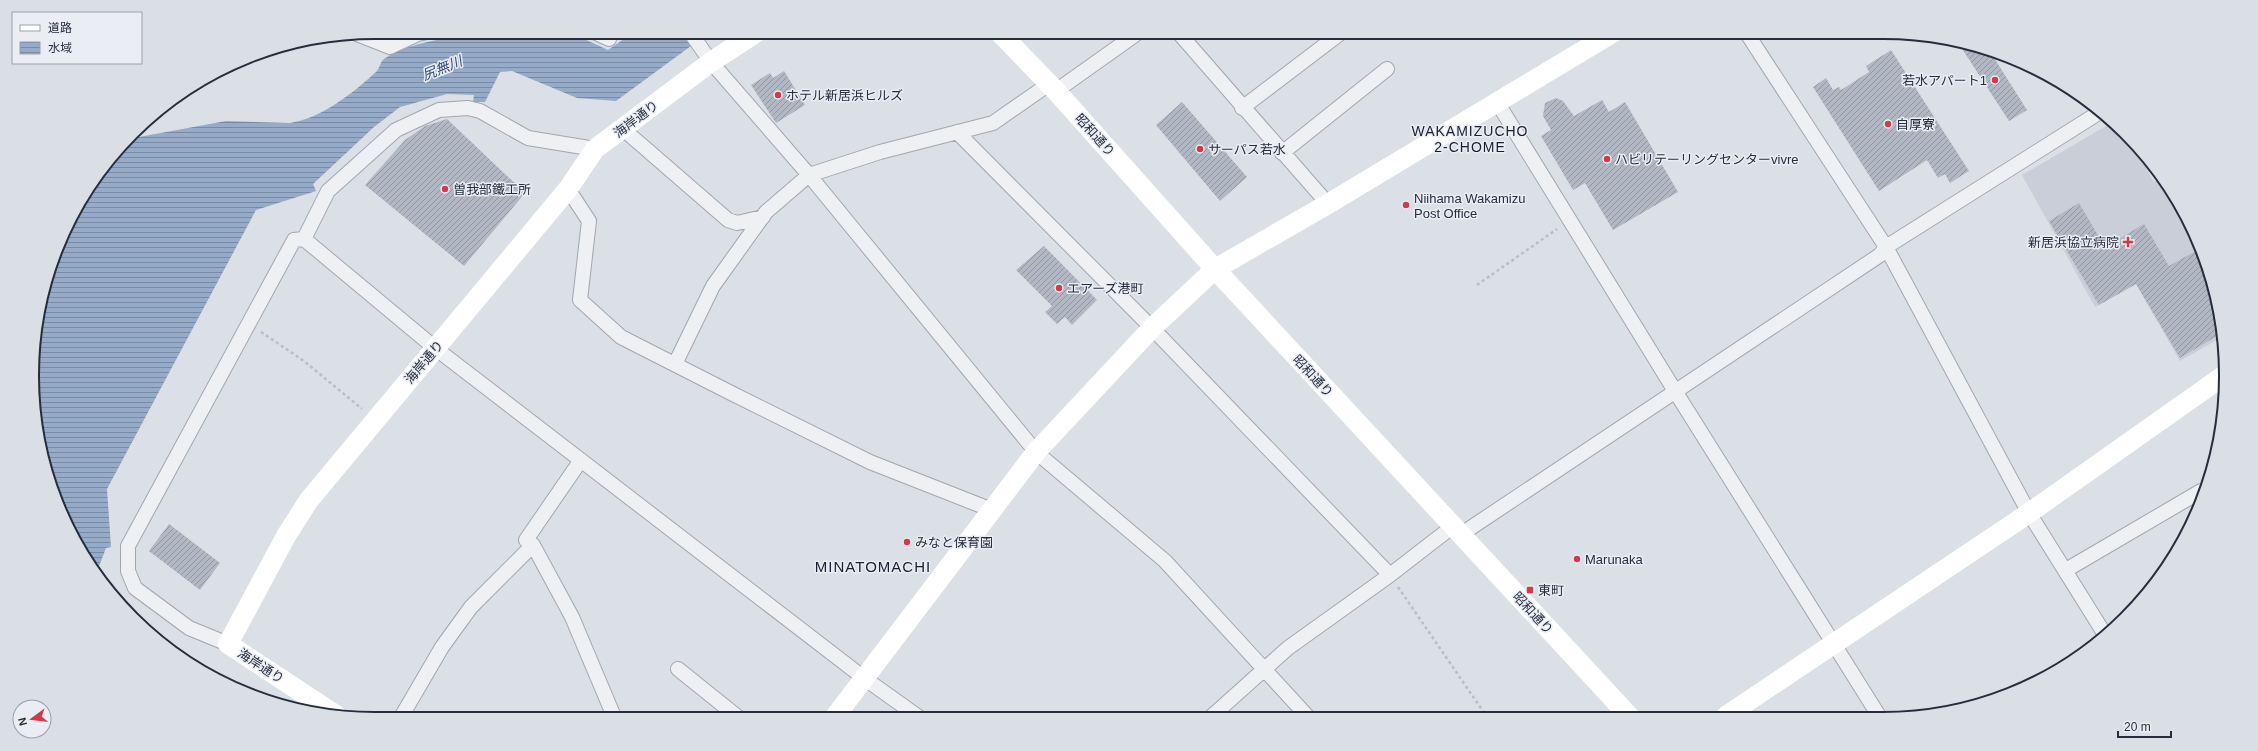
<svg xmlns="http://www.w3.org/2000/svg" width="2258" height="751" viewBox="0 0 2258 751" font-family="Arial,'Noto Sans JP',sans-serif">
<style>
.built{fill:#c9ced8}
.water{fill:url(#water-rules)}
.building{fill:url(#building-hatch)}
.lines{fill:none;stroke-linecap:round;stroke-linejoin:round}
.street-casing{stroke:#a1a6b0;stroke-width:16}
.path{stroke:#babdc4;stroke-width:2.5;stroke-dasharray:3 3;stroke-linecap:butt}
.street{stroke:#eef0f4;stroke-width:14}
.secondary{stroke:#fff;stroke-width:20}
.poi-dot{fill:#d03b4b;stroke:#eaeef4;stroke-width:1.5}
.labels{text-anchor:middle;dominant-baseline:central;stroke-width:3;stroke-linejoin:round;paint-order:stroke}
.poi-label{font-size:13px;fill:#252c3c;stroke:#eaeef4;text-anchor:start}
.street-label{font-size:13px;fill:#252c3c;stroke:#eaeef4}
.water-label{font-size:14px;font-style:italic;fill:#2f4970;stroke:#eaeef4}
.neighbourhood-label{font-size:14px;letter-spacing:1px;fill:#181e2d;stroke:#eaeef4}
.quarter-label{font-size:15px;letter-spacing:1px;fill:#181e2d;stroke:#eaeef4}
.rim{fill:none;stroke:#252c3c;stroke-width:2}
</style>
<defs>
<pattern id="water-rules" width="6" height="5" patternUnits="userSpaceOnUse"><rect width="6" height="5" fill="#95abc7"/><path d="M0 2.5h6" fill="none" stroke="#798ba3"/></pattern>
<pattern id="building-hatch" width="6" height="6" patternUnits="userSpaceOnUse"><rect width="6" height="6" fill="#b2b8c3"/><path d="M-1 1l2-2M0 6l6-6M5 7l2-2" fill="none" stroke="#9196a0"/></pattern>
</defs>
<rect width="100%" height="100%" fill="#dbdfe6"/>
<path class="built" d="M2113 122 2125 132 2154 182 2162 177 2168 185 2198 240 2193 243 2203 262 2205 261 2219 309 2222 337 2180 361 2136 284 2095 307 2022 175Z"/>
<path class="water" d="M484 32H569L608 50 634 32H710L616 101 577 98 512 71 500 72 485 102H473L474 95 447 94 400 107 374 127 313 184 316 191 256 210 107 489 111 547 106 548 96 574 90 567 44 464 33 398 35 331 68 223 103 166 128 139 226 121 290 123C322 118 353 93 376 72 380 68 380 62 384 59 408 42 455 37 484 32Z"/>
<path class="building" d="M1957 41 1989 50 2027 110 2009 121Z
M1891 50 1969 171 1950 183 1945 174 1938 178 1927 160 1879 191 1813 87 1826 78 1833 90 1839 87 1841 90 1869 72 1866 66Z
M784 71 805 105 776 123 751 85 770 73 773 78Z
M1556 98 1563 101 1574 116 1602 100 1609 112 1625 102 1678 192 1613 230 1585 183 1573 190 1541 136 1551 130 1543 116 1545 103Z
M1182 102 1247 177 1220 201 1156 125Z
M447 119 525 193 464 266 365 185 405 140 425 126Z
M2079 203 2105 247 2144 224 2169 266 2201 248 2219 309 2222 333 2180 358 2136 284 2099 305 2049 221Z
M1044 246 1097 300 1072 325 1065 317 1057 324 1045 312 1052 306 1016 270Z
M169 524 220 563 200 590 149 551Z"/>
<g class="lines">
<defs>
<path id="street" d="M594 32 609 39
M690 32 711 62 809 175 1036 452 1165 561 1308 717
M1178 32 1328 204
M1746 32 1886 247 2029 513 2104 633
M357 34 390 47 418 34 427 32
M1056 91 1139 32
M1497 102 1675 391 1879 716
M1242 108 1342 32
M623 129 728 220 737 223 763 217
M957 132 1152 328 1390 575
M1282 153 1387 69
M568 189 589 221 580 300 621 337 733 394 870 462 992 510
M304 239 328 191 396 130 439 110 468 108 480 111 528 138 595 149
M675 364 713 286 766 212 809 175 880 152 993 123 1049 84
M581 460 526 540 533 545 572 617 615 719
M1460 535 1880 255 1886 247 2100 112
M2066 570 2201 491
M228 644 189 628 135 588 128 571V546L294 240 304 239 435 348 864 678 920 718
M678 669 739 718
M1211 717 1288 648 1390 575 1452 527
M400 719 442 647 471 607 533 545"/>
</defs>
<use href="#street" class="street-casing"/>
<path class="path" d="M1477 285 1557 229
M261 332 304 361 362 409
M1398 587 1487 717"/>
<use href="#street" class="street"/>
<path class="secondary" d="M999 32 1056 91 1215 269 1630 717
M336 715 228 644 286 536 309 500 568 189 595 149 711 62 757 32
M1726 716 2029 513 2226 374
M834 718 1036 452 1152 328 1215 269 1328 204 1614 32"/>
</g>
<g class="poi-dot">
<circle cx="1995" cy="80" r="4"/>
<circle cx="778" cy="95" r="4"/>
<circle cx="1888" cy="124" r="4"/>
<circle cx="1200" cy="149" r="4"/>
<circle cx="1607" cy="159" r="4"/>
<circle cx="445" cy="189" r="4"/>
<circle cx="1406" cy="205" r="4"/>
<path d="M2126 236h4v4h4v4h-4v4h-4v-4h-4v-4h4z"/>
<circle cx="1059" cy="288" r="4"/>
<circle cx="907" cy="542" r="4"/>
<circle cx="1577" cy="559" r="4"/>
<rect x="1526" y="586" width="8" height="8" rx="2"/>
</g>
<g class="labels">
<g class="poi-label">
<text x="1987" y="80" text-anchor="end">若水アパート1</text>
<text x="786" y="95">ホテル新居浜ヒルズ</text>
<text x="1896" y="124">自厚寮</text>
<text x="1208" y="149">サーパス若水</text>
<text x="1615" y="159">ハビリテーリングセンターvivre</text>
<text x="453" y="189">曽我部鐵工所</text>
<text x="1414" y="198">Niihama Wakamizu<tspan x="1414" dy="15">Post Office</tspan></text>
<text x="2119" y="242" text-anchor="end">新居浜協立病院</text>
<text x="1067" y="288">エアーズ港町</text>
<text x="915" y="542">みなと保育園</text>
<text x="1585" y="559">Marunaka</text>
<text x="1538" y="590">東町</text>
</g>
<g class="street-label">
<text transform="translate(636 119) rotate(-37)">海岸通り</text>
<text transform="translate(1095 135) rotate(48)">昭和通り</text>
<text transform="translate(424 362) rotate(-50)">海岸通り</text>
<text transform="translate(1313 376) rotate(47)">昭和通り</text>
<text transform="translate(1533 613) rotate(47)">昭和通り</text>
<text transform="translate(261 666) rotate(33)">海岸通り</text>
</g>
<g class="water-label">
<text transform="translate(442 68) rotate(-22)">尻無川</text>
</g>
<g class="neighbourhood-label">
<text x="1470" y="131">WAKAMIZUCHO<tspan x="1470" dy="16">2-CHOME</tspan></text>
</g>
<g class="quarter-label">
<text x="873" y="566">MINATOMACHI</text>
</g>
</g>
<path d="M0 0H2258V751H0ZM375 39H1883A336 336 0 0 1 2219 375V376A336 336 0 0 1 1883 712H375A336 336 0 0 1 39 376V375A336 336 0 0 1 375 39Z" fill="#dadee5" fill-rule="evenodd"/>
<path class="rim" d="M375 39H1883A336 336 0 0 1 2219 375V376A336 336 0 0 1 1883 712H375A336 336 0 0 1 39 376V375A336 336 0 0 1 375 39Z"/>
<rect x="12" y="12" width="130" height="52" fill="#eaeef4" stroke="#9ba0aa"/>
<rect x="20" y="25" width="20" height="6" fill="#ffffff" stroke="#9ba0aa"/>
<text x="48" y="32" font-size="12" fill="#252c3c">道路</text>
<rect x="20" y="42" width="20" height="12" fill="url(#water-rules)" stroke="#9ba0aa"/>
<text x="48" y="52" font-size="12" fill="#252c3c">水域</text>
<g transform="translate(32 719) rotate(255)"><circle r="19" fill="#eaeef4" stroke="#9ba0aa"/>
<path d="M0-3L7 15L0 10L-7 15Z" fill="#d03b4b"/>
<text y="-6" font-size="11" font-weight="bold" text-anchor="middle" fill="#252c3c">N</text>
</g>
<path d="M2118 731v6h53v-6" fill="none" stroke="#252c3c" stroke-width="2"/>
<text x="2124" y="731" font-size="12" fill="#252c3c" stroke="#eaeef4" stroke-width="3" paint-order="stroke">20 m</text>
</svg>
